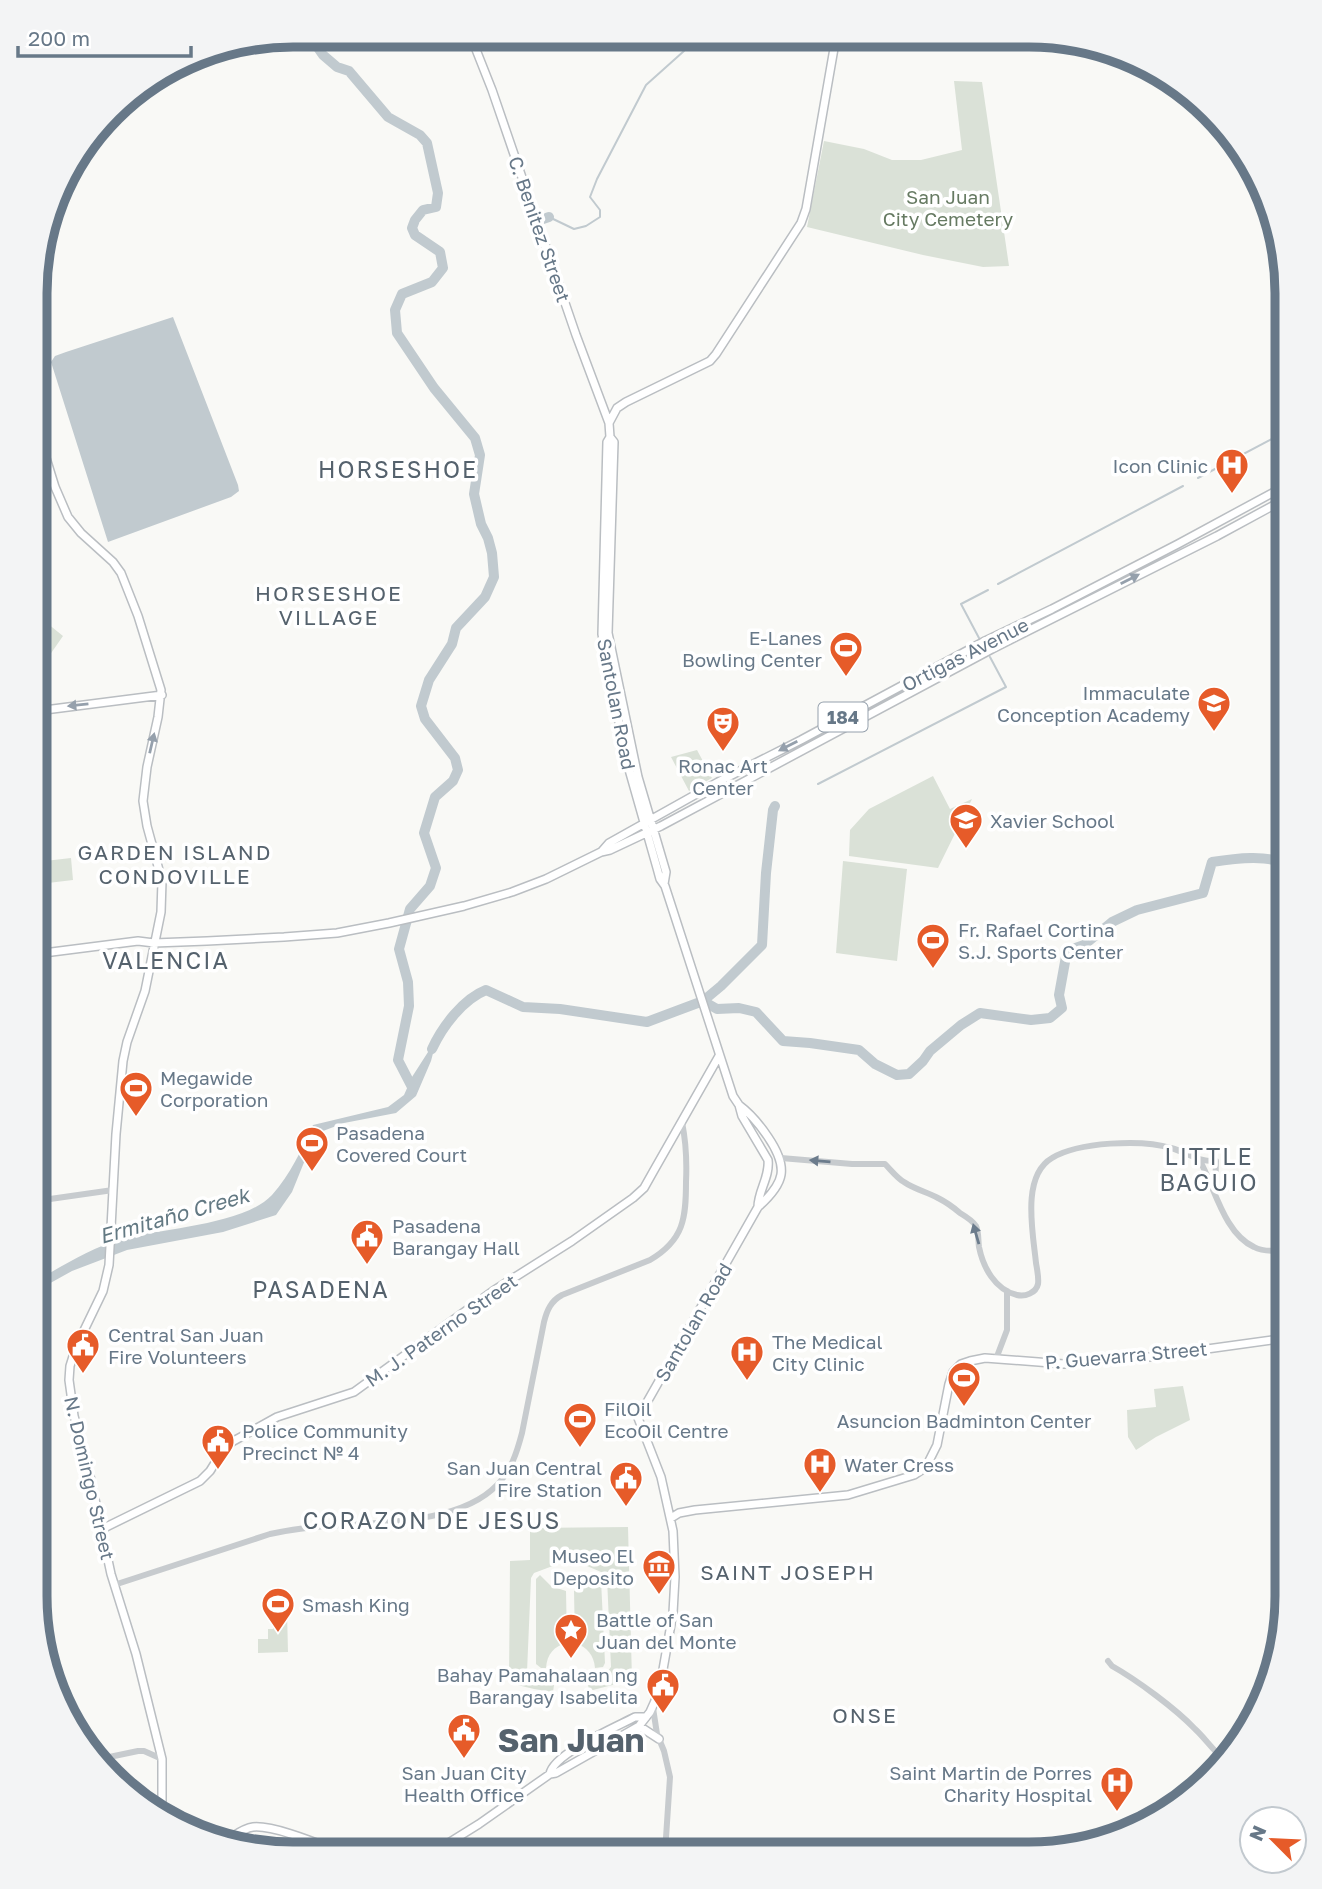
<svg xmlns="http://www.w3.org/2000/svg" width="1322" height="1889" viewBox="0 0 1322 1889" font-family="'Golos Text',sans-serif">
<style>
.green{fill:#dae1d7}
.water{fill:#c1cacf}
.lines{fill:none;stroke-linecap:round;stroke-linejoin:round}
.stream{stroke:#c1cacf;stroke-width:2}
.river{stroke:#c1cacf;stroke-width:10}
.major-casing{stroke:#babec2;stroke-width:10}
.minor{stroke:#c7cbce;stroke-width:6}
.major{stroke:#fff;stroke-width:7}
.oneway{fill:#95a0ac}
.oneway2{fill:#6c7c8c}
.labels{text-anchor:middle;dominant-baseline:central;stroke-width:7;stroke-linejoin:round;paint-order:stroke}
.shield{fill:#fff;stroke:#95a0ac;stroke-width:2}
.shield-label{font-size:18px;font-weight:bold;fill:#677888}
.park-label{font-size:19px;fill:#667a62;stroke:#fff}
.street-label{font-size:19px;fill:#677888;stroke:#fff}
.poi-label{font-size:19px;fill:#677888;stroke:#fff;text-anchor:start}
.neighbourhood-label{font-size:21px;letter-spacing:2px;fill:#55626d;stroke:#fff}
.water-label{font-size:21px;font-style:italic;fill:#637983;stroke:#fff}
.quarter-label{font-size:23px;letter-spacing:2px;fill:#55626d;stroke:#fff}
.town-label{font-size:33px;font-weight:bold;fill:#55626d;stroke:#fff}
.rim{fill:none;stroke:#677888;stroke-width:9}
</style>
<rect width="100%" height="100%" fill="#f9f9f6"/>
<path class="green" d="M954 81 982 82 1009 266 983 267 923 255 807 227 824 141 864 149 892 160H921L962 150Z
M37 615 63 636 47 659 37 661Z
M697 750 712 778 689 791 671 757Z
M933 776 950 809 972 799 938 868 849 856 850 830 869 809Z
M71 858 73 880 48 883 45 861Z
M843 861 907 869 897 961 836 953Z
M1183 1386 1190 1420 1156 1437 1136 1450 1128 1437 1127 1410 1156 1407 1154 1389Z
M628 1527 632 1680 589 1691 587 1677H582V1674L607 1672 611 1667 607 1578 601 1572 580 1563 578 1555 570 1551 562 1555 558 1564 534 1573 531 1578 527 1672 555 1678 553 1692 534 1689 509 1683 510 1561 530 1560V1528Z
M540 1575 551 1586 566 1591 567 1643C554 1646 547 1654 546 1668H541L536 1664V1579Z
M596 1576 601 1580 605 1663 603 1667 595 1668C594 1655 587 1647 575 1643L574 1591 586 1586Z
M273 1607 287 1612 288 1652 258 1653V1639H268V1629H273Z"/>
<path class="water" d="M173 317 238 485 239 491 231 497 108 542 51 362 55 356 66 352Z
M437 1038 431 1061 416 1096 396 1113 344 1123 323 1131 305 1160 292 1192 276 1215 223 1232 127 1250 72 1271 36 1291V1281C64 1265 92 1247 123 1239 163 1228 244 1225 272 1195 290 1175 302 1149 313 1125L388 1107 404 1095 412 1077Z"/>
<g class="lines">
<path class="stream" d="M549 217 574 229 586 226 600 217V210L590 197 597 179 646 85 684 51 689 36
M1198 478 1287 431
M998 584 1183 486
M979 638 961 604 988 590
M818 784 1006 687 990 657"/>
<path class="river" d="M309 35 323 55 337 67 349 71 388 117 420 135 427 143 438 193 436 207 423 210 415 220 412 228 415 235 440 252 443 268 432 282 402 294 395 310 397 333 434 388 475 438 480 455 474 494 481 524 488 538 492 553 494 577 485 597 456 628 452 644 429 680 421 706 425 719 455 758 458 770 453 781 435 797 424 833 436 868 430 886 410 909 399 949 408 982 409 1006 398 1060 413 1089
M540 220 549 217
M703 1001 717 1009 739 1008 756 1012 783 1041 810 1043 859 1050 875 1064 897 1075 909 1074 923 1061 930 1051 961 1025 980 1013 1031 1020 1050 1018 1062 1008 1059 995 1067 951 1084 945 1112 922 1137 910 1203 893 1212 862C1231 859 1271 853 1287 866
M432 1049C442 1027 463 999 486 990L523 1007 560 1009 647 1022 703 1001 721 986 762 945 766 873 773 810 775 806"/>
<defs>
<path id="major" d="M468 36 473 42 492 90 576 335 609 423 610 437 614 442 608 633 638 777 666 872 664 884
M609 423 617 408 626 402 710 361 716 354 801 223 806 209 836 37
M37 429 55 487 68 517 81 533 113 562 121 573 138 616 161 690 158 717 147 767 143 801 147 826 162 881 161 912 145 991 127 1042 123 1061 116 1134 109 1265 103 1291 76 1347 70 1366 69 1380 74 1416 87 1462 111 1574 136 1654 162 1759V1815
M610 437 607 442 602 634 626 759 657 868 660 879 665 886 733 1096 739 1105 742 1116 768 1160C770 1177 758 1191 758 1207
M37 711 162 695
M602 851 609 843 718 782 801 740 985 641 1052 609 1178 544 1287 485
M36 954 138 941 154 943 207 941 284 937 337 933 389 923 464 906 512 892 546 879 601 852 610 850 661 826 992 649 1217 536 1287 498
M671 1518 679 1513 695 1510 848 1495 914 1475 926 1467 937 1445 949 1384 953 1372 961 1364 970 1361 985 1358 1064 1364 1149 1357 1287 1338
M102 1529 200 1481 210 1471 223 1450 230 1443 277 1417 354 1392 493 1291 572 1241 633 1198 644 1188 653 1172 719 1056
M639 1726 659 1739
M550 1774C553 1754 616 1727 635 1717H646
M227 1840C235 1835 244 1828 253 1827 274 1825 319 1844 340 1852
M434 1852 479 1824 550 1774 556 1773 639 1726 650 1712 659 1692 673 1613 675 1577 673 1531 661 1477 638 1418 758 1207C785 1183 789 1168 768 1137 760 1125 751 1114 739 1105"/>
</defs>
<use href="#major" class="major-casing"/>
<path class="minor" d="M473 42 479 36
M781 1158 852 1164H885C891 1170 897 1178 904 1182 914 1189 927 1192 938 1198 946 1202 953 1207 960 1213 965 1216 973 1221 976 1226 979 1232 978 1241 979 1247 983 1267 995 1290 1017 1295 1025 1297 1036 1293 1038 1284 1039 1278 1037 1269 1036 1263 1033 1233 1021 1176 1052 1158 1078 1142 1142 1139 1171 1148 1189 1153 1197 1162 1216 1161L1215 1192
M1200 1161C1215 1188 1224 1233 1254 1247 1263 1252 1277 1251 1287 1249
M36 1201 113 1190
M996 1359 1007 1330V1291
M1286 1547 1275 1440 1277 1339 1278 1331 1287 1304
M114 1585 270 1534C289 1530 308 1527 328 1526 378 1522 460 1524 497 1485 511 1471 517 1452 522 1433L544 1322C547 1310 551 1301 562 1295L650 1260C684 1240 686 1218 686 1182 687 1161 686 1142 682 1122
M1108 1661 1112 1666C1137 1680 1176 1709 1195 1729 1206 1739 1213 1751 1225 1760
M653 1708 657 1734 664 1751 670 1777 665 1853
M95 1760 138 1751H144L162 1759"/>
<use href="#major" class="major"/>
</g>
<defs><path id="oneway-solid" d="M-6-.8H1V-3.2L6.5 0L1 3.2V.8H-6Z" transform="scale(1.75)"/></defs>
<g class="oneway">
<use href="#oneway-solid" transform="translate(1130 579) rotate(-27)"/>
<use href="#oneway-solid" transform="translate(78 705) rotate(174)"/>
<use href="#oneway-solid" transform="translate(152 743) rotate(-77)"/>
<use href="#oneway-solid" transform="translate(788 746) rotate(153)"/>
</g>
<g class="oneway2">
<use href="#oneway-solid" transform="translate(820 1161) rotate(-175)"/>
<use href="#oneway-solid" transform="translate(976 1234) rotate(-106)"/>
</g>
<defs>
<symbol id="hospital-pin" viewBox="-11 -11 22 30"><path d="M0 17L-7.5 6A9.5 9.5 0 1 1 7.5 6Z" fill="#e65b29" stroke="#fff"/><path d="M-5-5h3v3.5h4V-5h3V5h-3V1.5h-4V5h-3Z" fill="#fff"/></symbol>
<symbol id="stadium-pin" viewBox="-11 -11 22 30"><path d="M0 17L-7.5 6A9.5 9.5 0 1 1 7.5 6Z" fill="#e65b29" stroke="#fff"/><path d="M0-5a6.5 5 0 1 0 0 10a6.5 5 0 1 0 0-10ZM-3.5-1.8h7v3.6h-7Z" fill="#fff"/></symbol>
<symbol id="school-pin" viewBox="-11 -11 22 30"><path d="M0 17L-7.5 6A9.5 9.5 0 1 1 7.5 6Z" fill="#e65b29" stroke="#fff"/><path d="M0-5L7-2L0 1L-7-2ZM-4 1L0 2.5L4 1V4Q0 6-4 4Z" fill="#fff"/></symbol>
<symbol id="theatre-pin" viewBox="-11 -11 22 30"><path d="M0 17L-7.5 6A9.5 9.5 0 1 1 7.5 6Z" fill="#e65b29" stroke="#fff"/><path d="M-5-5.5Q0-4 5-5.5V0Q5 5 0 6Q-5 5-5 0ZM-3.3-2.5H-1v1.5H-3.3ZM1-2.5H3.3v1.5H1ZM-2.8 1Q0 5.5 2.8 1Z" fill="#fff"/></symbol>
<symbol id="civic-pin" viewBox="-11 -11 22 30"><path d="M0 17L-7.5 6A9.5 9.5 0 1 1 7.5 6Z" fill="#e65b29" stroke="#fff"/><path d="M-.6-6.5H3V-4.5H.6V-3L4-1V1h2V6H-6V1h2V-1L-.6-3ZM-1.2 2.5V6h2.4V2.5Z" fill="#fff"/></symbol>
<symbol id="museum-pin" viewBox="-11 -11 22 30"><path d="M0 17L-7.5 6A9.5 9.5 0 1 1 7.5 6Z" fill="#e65b29" stroke="#fff"/><path d="M0-6L6-3V-2H-6V-3ZM-5-1h2V3h-2ZM-1-1h2V3h-2ZM3-1h2V3H3ZM-6 4H6V6H-6Z" fill="#fff"/></symbol>
<symbol id="sight-pin" viewBox="-11 -11 22 30"><path d="M0 17L-7.5 6A9.5 9.5 0 1 1 7.5 6Z" fill="#e65b29" stroke="#fff"/><path d="M0-6L1.8-2.2L6-1.7L2.9 1.2L3.7 5.4L0 3.3L-3.7 5.4L-2.9 1.2L-6-1.7L-1.8-2.2Z" fill="#fff"/></symbol>
</defs>
<g fill-rule="evenodd">
<use href="#hospital-pin" x="1213" y="446" width="38" height="52"/>
<use href="#stadium-pin" x="827" y="629" width="38" height="52"/>
<use href="#school-pin" x="1195" y="684" width="38" height="52"/>
<use href="#theatre-pin" x="704" y="704" width="38" height="52"/>
<use href="#school-pin" x="947" y="801" width="38" height="52"/>
<use href="#stadium-pin" x="914" y="921" width="38" height="52"/>
<use href="#stadium-pin" x="117" y="1069" width="38" height="52"/>
<use href="#stadium-pin" x="293" y="1124" width="38" height="52"/>
<use href="#civic-pin" x="348" y="1217" width="38" height="52"/>
<use href="#civic-pin" x="64" y="1326" width="38" height="52"/>
<use href="#hospital-pin" x="728" y="1333" width="38" height="52"/>
<use href="#stadium-pin" x="945" y="1359" width="38" height="52"/>
<use href="#stadium-pin" x="561" y="1400" width="38" height="52"/>
<use href="#civic-pin" x="199" y="1422" width="38" height="52"/>
<use href="#hospital-pin" x="801" y="1445" width="38" height="52"/>
<use href="#civic-pin" x="607" y="1459" width="38" height="52"/>
<use href="#museum-pin" x="640" y="1547" width="38" height="52"/>
<use href="#stadium-pin" x="259" y="1585" width="38" height="52"/>
<use href="#sight-pin" x="552" y="1611" width="38" height="52"/>
<use href="#civic-pin" x="644" y="1666" width="38" height="52"/>
<use href="#civic-pin" x="445" y="1711" width="38" height="52"/>
<use href="#hospital-pin" x="1098" y="1764" width="38" height="52"/>
</g>
<g class="labels">
<rect class="shield" x="818.5" y="702.5" width="49" height="29" rx="5"/>
<g class="shield-label">
<text x="843" y="717">184</text>
</g>
<g class="park-label">
<text x="948" y="196">San Juan<tspan x="948" dy="22">City Cemetery</tspan></text>
</g>
<g class="street-label">
<text transform="translate(540 229) rotate(71)">C. Benitez Street</text>
<text transform="translate(965 654) rotate(-27)">Ortigas Avenue</text>
<text transform="translate(617 704) rotate(79)">Santolan Road</text>
<text transform="translate(693 1322) rotate(-60)">Santolan Road</text>
<text transform="translate(441 1330) rotate(-35)">M. J. Paterno Street</text>
<text transform="translate(1126 1355) rotate(-5)">P. Guevarra Street</text>
<text transform="translate(90 1478) rotate(77)">N. Domingo Street</text>
</g>
<g class="poi-label">
<text x="1208" y="465" text-anchor="end">Icon Clinic</text>
<text x="822" y="637" text-anchor="end">E-Lanes<tspan x="822" dy="22">Bowling Center</tspan></text>
<text x="1190" y="692" text-anchor="end">Immaculate<tspan x="1190" dy="22">Conception Academy</tspan></text>
<text x="723" y="765" text-anchor="middle">Ronac Art<tspan x="723" dy="22">Center</tspan></text>
<text x="990" y="820">Xavier School</text>
<text x="958" y="929">Fr. Rafael Cortina<tspan x="958" dy="22">S.J. Sports Center</tspan></text>
<text x="160" y="1077">Megawide<tspan x="160" dy="22">Corporation</tspan></text>
<text x="336" y="1132">Pasadena<tspan x="336" dy="22">Covered Court</tspan></text>
<text x="392" y="1225">Pasadena<tspan x="392" dy="22">Barangay Hall</tspan></text>
<text x="108" y="1334">Central San Juan<tspan x="108" dy="22">Fire Volunteers</tspan></text>
<text x="772" y="1341">The Medical<tspan x="772" dy="22">City Clinic</tspan></text>
<text x="604" y="1408">FilOil<tspan x="604" dy="22">EcoOil Centre</tspan></text>
<text x="964" y="1420" text-anchor="middle">Asuncion Badminton Center</text>
<text x="242" y="1430">Police Community<tspan x="242" dy="22">Precinct № 4</tspan></text>
<text x="844" y="1464">Water Cress</text>
<text x="602" y="1467" text-anchor="end">San Juan Central<tspan x="602" dy="22">Fire Station</tspan></text>
<text x="634" y="1555" text-anchor="end">Museo El<tspan x="634" dy="22">Deposito</tspan></text>
<text x="302" y="1604">Smash King</text>
<text x="596" y="1619">Battle of San<tspan x="596" dy="22">Juan del Monte</tspan></text>
<text x="638" y="1674" text-anchor="end">Bahay Pamahalaan ng<tspan x="638" dy="22">Barangay Isabelita</tspan></text>
<text x="464" y="1772" text-anchor="middle">San Juan City<tspan x="464" dy="22">Health Office</tspan></text>
<text x="1092" y="1772" text-anchor="end">Saint Martin de Porres<tspan x="1092" dy="22">Charity Hospital</tspan></text>
</g>
<g class="neighbourhood-label">
<text x="329" y="593">HORSESHOE<tspan x="329" dy="24">VILLAGE</tspan></text>
<text x="175" y="852">GARDEN ISLAND<tspan x="175" dy="24">CONDOVILLE</tspan></text>
<text x="788" y="1572">SAINT JOSEPH</text>
<text x="865" y="1715">ONSE</text>
</g>
<g class="water-label">
<text transform="translate(174 1215) rotate(-16)">Ermitaño Creek</text>
</g>
<g class="quarter-label">
<text x="398" y="469">HORSESHOE</text>
<text x="166" y="960">VALENCIA</text>
<text x="1209" y="1156">LITTLE<tspan x="1209" dy="26">BAGUIO</tspan></text>
<text x="321" y="1289">PASADENA</text>
<text x="432" y="1520">CORAZON DE JESUS</text>
</g>
<g class="town-label">
<text x="571" y="1739">San Juan</text>
</g>
</g>
<path d="M0 0H1322V1889H0ZM293 47H1029A246 246 0 0 1 1275 293V1596A246 246 0 0 1 1029 1842H293A246 246 0 0 1 47 1596V293A246 246 0 0 1 293 47Z" fill="#f3f4f5" fill-rule="evenodd"/>
<path class="rim" d="M293 47H1029A246 246 0 0 1 1275 293V1596A246 246 0 0 1 1029 1842H293A246 246 0 0 1 47 1596V293A246 246 0 0 1 293 47Z"/>
<g transform="translate(1273 1840) rotate(294)"><circle r="33" fill="#ffffff" stroke="#c2c9cf" stroke-width="2"/>
<path d="M0-5L12 26L0 18L-12 26Z" fill="#e65b29"/>
<text y="-10" font-size="19" font-weight="bold" text-anchor="middle" fill="#677888">N</text>
</g>
<path d="M18 46v10h173v-10" fill="none" stroke="#677888" stroke-width="3.5"/>
<text x="28" y="46" font-size="21" fill="#677888" stroke="#ffffff" stroke-width="5" paint-order="stroke">200 m</text>
</svg>
